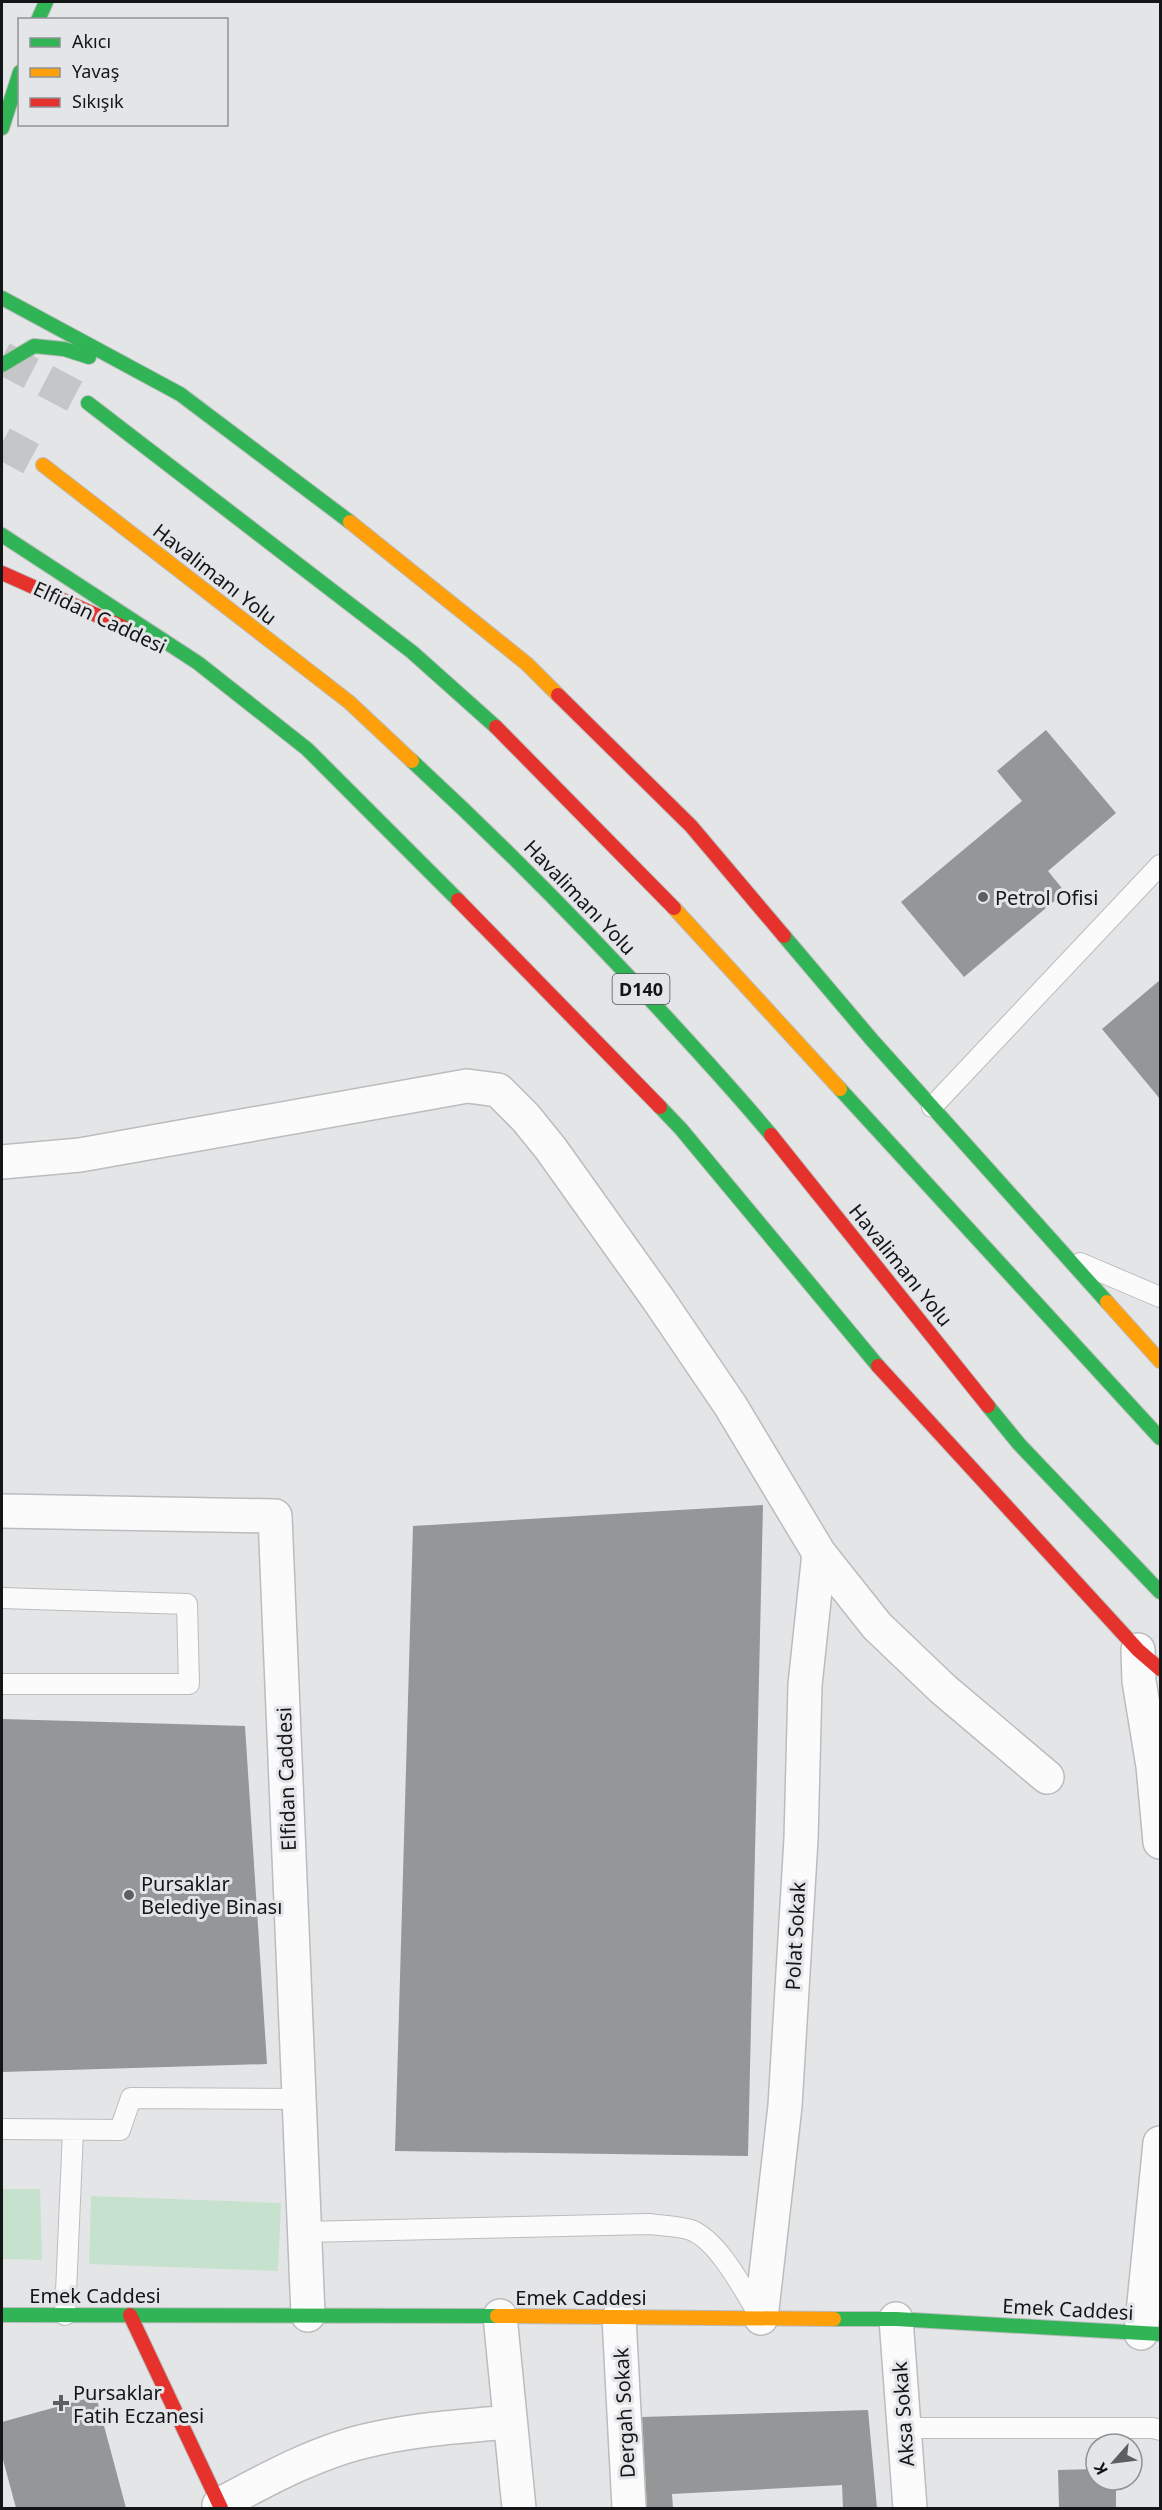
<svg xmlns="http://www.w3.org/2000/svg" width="1162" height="2510" viewBox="0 0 1162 2510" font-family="'Noto Sans',sans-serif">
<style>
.green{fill:#c6e2ce}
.building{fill:#959697}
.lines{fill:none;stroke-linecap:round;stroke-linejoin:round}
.highway-tunnel{stroke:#c5c6c8;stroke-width:33;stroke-dasharray:33 16;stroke-linecap:butt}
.lane-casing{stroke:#bbbcbd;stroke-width:22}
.street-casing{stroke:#bbbcbd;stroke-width:36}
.fast-casing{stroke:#bbbcbd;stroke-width:16}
.slow-casing{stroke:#bbbcbd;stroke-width:16}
.jam-casing{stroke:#bbbcbd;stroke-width:16}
.lane{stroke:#fbfbfb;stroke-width:20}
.street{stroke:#fbfbfb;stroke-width:33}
.fast{stroke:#30b455;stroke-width:14}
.slow{stroke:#ff9f0a;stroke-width:14}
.jam{stroke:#e5322d;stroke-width:14}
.poi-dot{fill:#5d5e5f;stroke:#e3e5e8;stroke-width:2}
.labels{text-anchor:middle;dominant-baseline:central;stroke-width:6;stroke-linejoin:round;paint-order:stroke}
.shield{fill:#e3e5e8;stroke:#525355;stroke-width:1.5}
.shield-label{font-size:18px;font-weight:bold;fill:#141516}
.street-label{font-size:20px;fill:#141516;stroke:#e3e5e8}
.poi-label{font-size:20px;fill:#141516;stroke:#e3e5e8;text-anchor:start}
</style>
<rect width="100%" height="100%" fill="#e4e5e7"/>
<path class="green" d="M2 2189H40L42 2260 2 2259Z
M91 2196 281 2203 278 2271 89 2264Z"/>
<path class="building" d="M1046 730 1116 813 1048 871 1065 892 964 977 901 902 1022 801 997 771Z
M1160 980V1099L1102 1029Z
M763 1505 748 2156 395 2151 413 1526Z
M2 1719 245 1726 267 2064 2 2072Z
M96 2396 126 2508H16L2 2456V2422Z
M868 2410 877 2508H843L842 2485 672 2494 673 2508H647L642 2417Z
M1096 2469V2480H1116V2508H1059L1058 2470Z"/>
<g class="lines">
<path class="highway-tunnel" d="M2 358 88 403
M2 443 43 465"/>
<defs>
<path id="lane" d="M932 1107 1160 865
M1080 1263 1160 1297
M2 1598 187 1604 189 1684H2
M2 2129 120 2130 131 2098 299 2099
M304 2232 650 2224C662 2226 679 2226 691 2230 719 2241 744 2291 760 2316
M65 2315 73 2131
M904 2428H1153L1160 2430"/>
<path id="street" d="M2 1162 80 1155 467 1086 498 1090 526 1118 551 1149 658 1299 730 1405 819 1553 877 1626 943 1689 1047 1777
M2 1511 275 1516 308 2315
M1138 1650 1139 1681 1153 1766 1160 1842
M500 2316 519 2508
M619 2317 629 2508
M761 2318 785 2106 801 1839 805 1685 819 1553
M896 2319 910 2508
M1141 2333 1160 2143
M219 2505C267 2479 320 2450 374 2439 419 2429 464 2426 510 2422"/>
<path id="fast" d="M38 20 46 2
M2 128 20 72
M2 298 180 394 350 522
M2 365 34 346 64 349 89 357
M88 403 412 652 496 727
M2 535 198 663 307 749 458 900
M412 761C501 843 586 929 668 1019 703 1057 738 1095 771 1135
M784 936 872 1040 1107 1302
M840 1089 1160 1438
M660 1107 681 1129 878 1366
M988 1406 1019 1444 1160 1592
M2 2315 497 2316
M834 2319H896L1160 2334"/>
<path id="slow" d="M43 465 349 702 412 761
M350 522 527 664 558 695
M674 908 840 1089
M1107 1302 1160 1361
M497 2316 834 2319"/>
<path id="jam" d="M2 573 123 627
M558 695 691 826 784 936
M496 727 674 908
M458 900 660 1107
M771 1135 988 1406
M878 1366 1138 1650 1160 1669
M130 2315 221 2508"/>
</defs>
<use href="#lane" class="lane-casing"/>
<use href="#street" class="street-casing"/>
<use href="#fast" class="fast-casing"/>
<use href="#slow" class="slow-casing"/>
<use href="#jam" class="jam-casing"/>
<use href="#lane" class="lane"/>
<use href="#street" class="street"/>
<use href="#fast" class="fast"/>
<use href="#slow" class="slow"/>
<use href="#jam" class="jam"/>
</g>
<g class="poi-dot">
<circle cx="983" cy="897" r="6"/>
<circle cx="129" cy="1895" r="6"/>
<path d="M58 2394h6v6h6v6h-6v6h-6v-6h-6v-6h6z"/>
</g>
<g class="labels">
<rect class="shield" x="612.5" y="974" width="57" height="30" rx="4.5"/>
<g class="shield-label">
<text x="641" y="989">D140</text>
</g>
<g class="street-label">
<text transform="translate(215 574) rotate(38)">Havalimanı Yolu</text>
<text transform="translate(100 617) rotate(25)">Elfidan Caddesi</text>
<text transform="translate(580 897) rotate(46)">Havalimanı Yolu</text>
<text transform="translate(901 1265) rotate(51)">Havalimanı Yolu</text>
<text transform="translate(286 1779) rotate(-92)">Elfidan Caddesi</text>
<text transform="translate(795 1936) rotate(-87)">Polat Sokak</text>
<text x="95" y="2295">Emek Caddesi</text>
<text x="581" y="2297">Emek Caddesi</text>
<text transform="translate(1068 2309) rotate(3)">Emek Caddesi</text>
<text transform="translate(624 2413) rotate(-93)">Dergah Sokak</text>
<text transform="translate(903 2414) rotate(-94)">Aksa Sokak</text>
</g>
<g class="poi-label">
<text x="995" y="897">Petrol Ofisi</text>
<text x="141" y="1883">Pursaklar<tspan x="141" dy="23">Belediye Binası</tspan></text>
<text x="73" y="2392">Pursaklar<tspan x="73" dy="23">Fatih Eczanesi</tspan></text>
</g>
</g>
<rect width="1162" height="2510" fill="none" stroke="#141516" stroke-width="6"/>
<rect x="18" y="18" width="210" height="108" fill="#e3e5e8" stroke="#909294" stroke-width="1.5"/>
<rect x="30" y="38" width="30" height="9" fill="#30b455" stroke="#909294" stroke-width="1.5"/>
<text x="72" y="48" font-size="18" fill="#141516">Akıcı</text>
<rect x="30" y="68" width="30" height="9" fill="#ff9f0a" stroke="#909294" stroke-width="1.5"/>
<text x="72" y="78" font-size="18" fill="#141516">Yavaş</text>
<rect x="30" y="98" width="30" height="9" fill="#e5322d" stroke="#909294" stroke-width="1.5"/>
<text x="72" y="108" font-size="18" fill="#141516">Sıkışık</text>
<g transform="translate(1114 2462) rotate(242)"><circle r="28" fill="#e3e5e8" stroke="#909294" stroke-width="1.5"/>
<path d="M0-4.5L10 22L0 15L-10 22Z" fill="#5d5e5f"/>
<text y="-9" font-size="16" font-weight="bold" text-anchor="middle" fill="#141516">K</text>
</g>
</svg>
